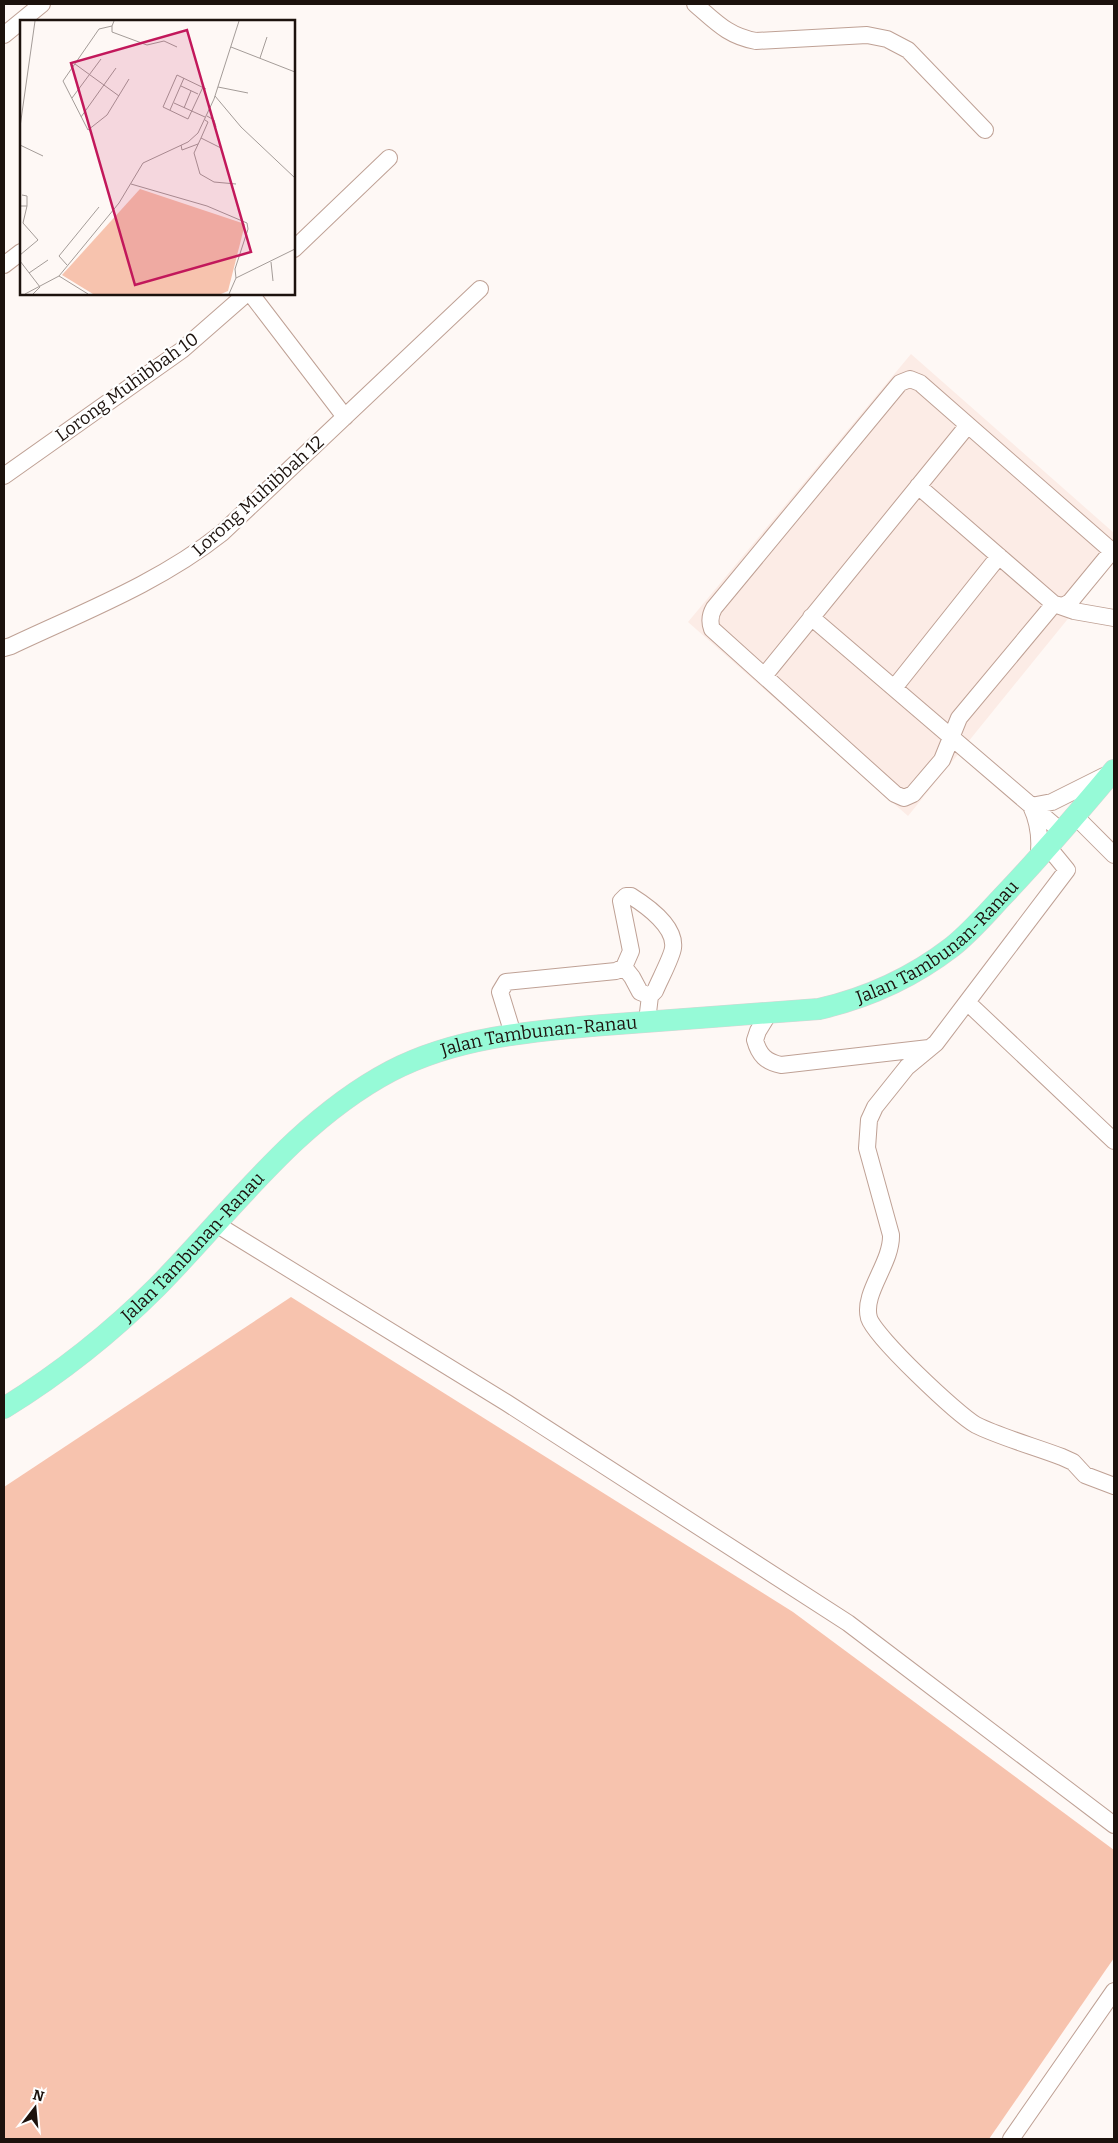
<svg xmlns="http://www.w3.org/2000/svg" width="1118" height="2143" viewBox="0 0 1118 2143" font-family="Bitter,serif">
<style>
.built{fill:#fcece6}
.green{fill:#f7c3ae}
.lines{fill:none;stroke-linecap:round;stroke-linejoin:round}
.minor-casing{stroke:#bfa195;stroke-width:18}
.major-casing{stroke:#d6d4d3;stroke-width:22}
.minor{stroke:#fff;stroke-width:16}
.major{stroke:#96fad7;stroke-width:21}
.labels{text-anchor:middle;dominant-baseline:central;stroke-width:4.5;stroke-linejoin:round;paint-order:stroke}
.street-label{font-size:18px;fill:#1c120d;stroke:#fff}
.inset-road{fill:none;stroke:#a49c98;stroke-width:1}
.view{fill:#c2185b;fill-opacity:0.15;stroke:#c2185b;stroke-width:2.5}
.inset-edge{fill:none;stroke:#1c120d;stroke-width:2.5}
</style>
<rect width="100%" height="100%" fill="#fef8f5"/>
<path class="built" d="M911 354 1114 533V562L908 816 688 622Z"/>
<path class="green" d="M291 1297 793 1612 1114 1850V1958L989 2139H4V1487Z"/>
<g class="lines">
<defs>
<path id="minor" d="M695 4C716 22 728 36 756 41L867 35 887 39 908 50 985 130
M4 35 42 4
M294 249 389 158
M4 265 21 252
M251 294 345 417
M4 476 182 350 246 294
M918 486 1054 604 1074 611 1114 618
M1054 604 959 718 942 760 913 794 904 798 895 794 712 629C709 621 710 615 714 608L900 383 910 379 920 383 1114 553
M1054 604 1063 606 1070 602 1112 551
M811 617 1062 832
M4 648 11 646C83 612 159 583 222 533L480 289
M764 676 968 425
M894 688 999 556
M1076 817 1114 855
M1049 848 1067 870 967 1002 1114 1141
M1038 860C1041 841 1039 823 1031 806L1052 802 1104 776
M624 967 632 977 640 992 650 996
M967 1002 936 1043 907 1067 875 1107 869 1120 867 1148 891 1235C892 1263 862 1293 869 1318 875 1337 957 1414 976 1425 1000 1437 1036 1447 1062 1457L1073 1462 1085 1475 1114 1486
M769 1013 758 1031 755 1040C759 1055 766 1062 781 1065L929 1048
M513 1034 500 992 506 982 616 971 624 967 631 951 621 901 626 896H631C647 906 676 927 673 948 672 957 659 981 655 991L650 996 647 1021
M216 1224 507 1403 848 1623 1114 1825
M1011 2139 1114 1991"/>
<g id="major">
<path id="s1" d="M4 1408C59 1374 111 1333 157 1287 231 1212 296 1121 391 1071 456 1037 533 1031 604 1025 676 1019 747 1015 819 1009 867 998 913 977 952 947 971 932 987 913 1003 896 1042 855 1078 813 1114 770"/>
</g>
</defs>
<use href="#minor" class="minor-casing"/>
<use href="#major" class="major-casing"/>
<use href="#minor" class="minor"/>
<use href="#major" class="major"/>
</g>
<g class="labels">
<g class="street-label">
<text transform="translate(127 387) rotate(-36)">Lorong Muhibbah 10</text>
<text transform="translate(258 496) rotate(-42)">Lorong Muhibbah 12</text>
<text stroke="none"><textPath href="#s1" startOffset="1089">Jalan Tambunan-Ranau</textPath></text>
<text stroke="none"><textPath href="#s1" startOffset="669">Jalan Tambunan-Ranau</textPath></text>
<text stroke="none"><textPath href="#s1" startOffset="249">Jalan Tambunan-Ranau</textPath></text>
</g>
</g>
<g transform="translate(20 20)">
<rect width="275" height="275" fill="#fef8f5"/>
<path d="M120 169 225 204 208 271 201 274H73L42 255Z" fill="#f7c3ae"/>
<path class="inset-road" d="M94 1 92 6 79 9 43 61 68 110 87 95 109 59M92 6V12L127 25 144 21 157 27M211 27 275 52M240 38 247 17M55 44 99 76M161 66 178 74M183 67 168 99 143 87 157 55 186 69M198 67 228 73M195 76 221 107 275 158M52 78 81 39M154 83 185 97M164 88 171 71M150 90 164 58M187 96 194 100 196 107M61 97 96 48M185 100 188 102 181 118 201 128M0 107 15 1M181 118 174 133 180 154 194 162 216 164M0 125 23 136M161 125 162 130 178 124M111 164 187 186 227 203 228 209 215 249 216 258 209 274M2 175 7 176V186M0 186H7L3 203 18 220 0 235M0 241 20 267 13 274M251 242 253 261M47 245 39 236 79 187M9 253 28 240M39 256 68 274M216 258 275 229M5 274 39 256 99 183 123 143 168 122 178 113 194 79 219 1"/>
<path class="view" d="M167 10 231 232 115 265 51 43Z"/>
<rect width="275" height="275" class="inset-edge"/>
</g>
<rect width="1118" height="2143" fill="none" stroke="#1c120d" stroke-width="10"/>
<g transform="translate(35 2108) rotate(16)" stroke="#ffffff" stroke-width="4" paint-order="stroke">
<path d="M0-4L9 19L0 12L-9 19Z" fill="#1c120d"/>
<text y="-8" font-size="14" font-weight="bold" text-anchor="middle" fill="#1c120d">N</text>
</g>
</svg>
